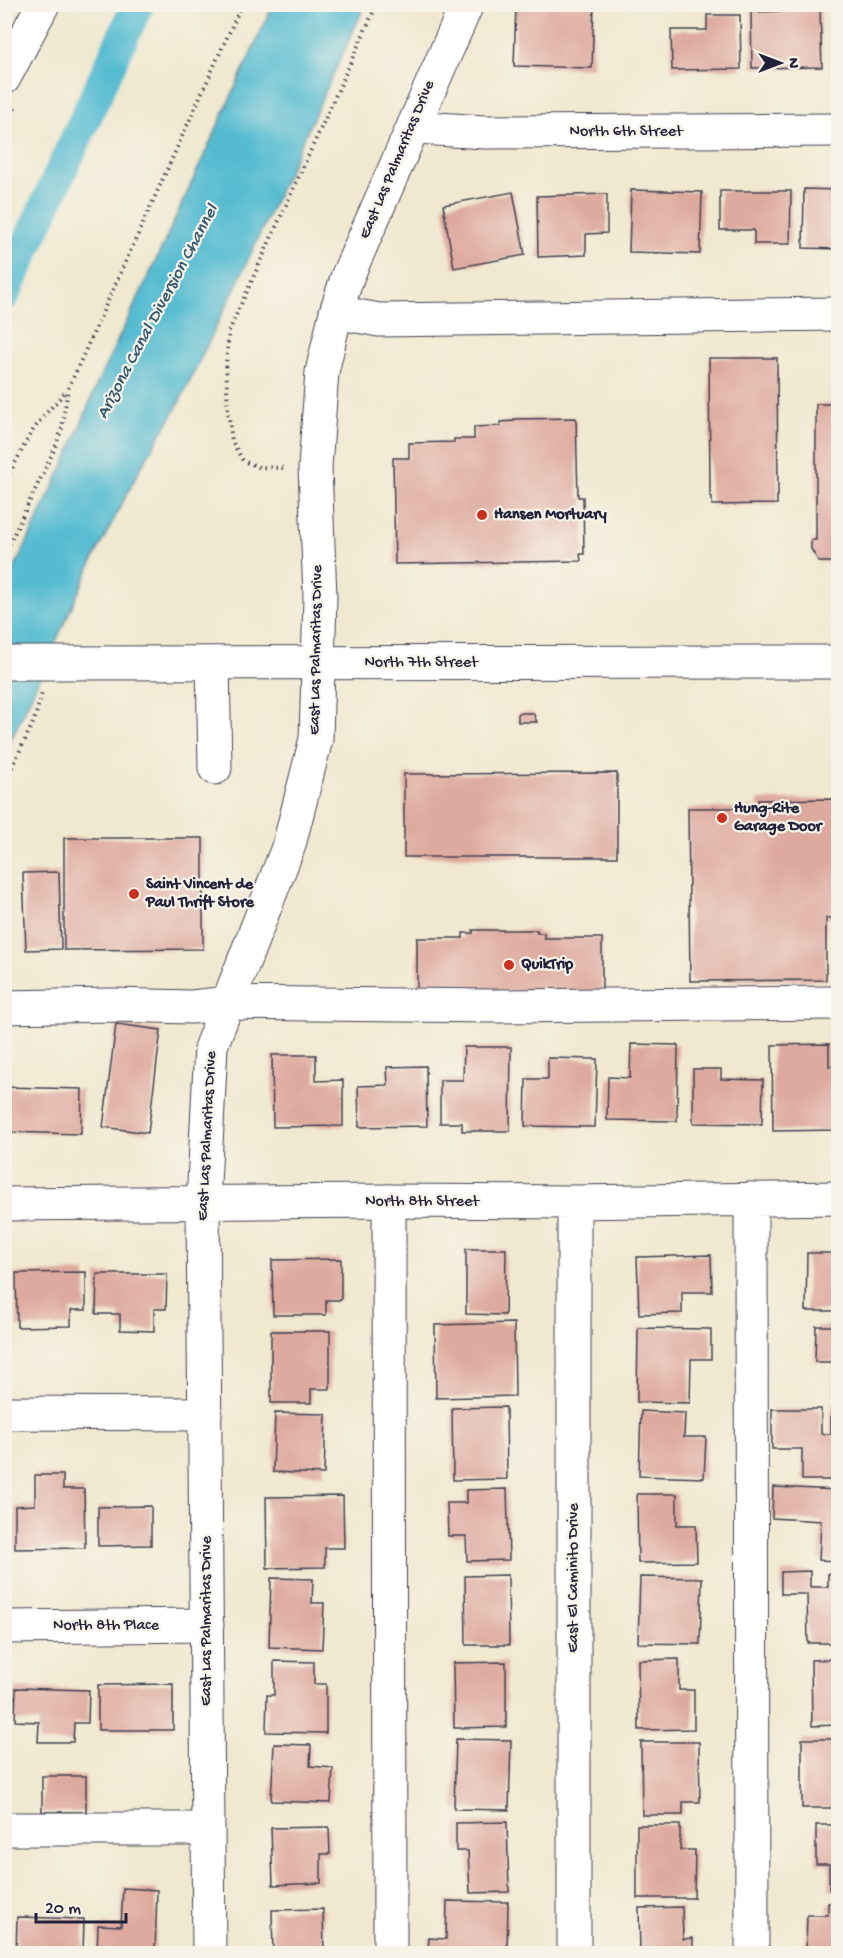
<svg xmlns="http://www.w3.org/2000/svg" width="843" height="1958" viewBox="0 0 843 1958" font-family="'Gochi Hand',sans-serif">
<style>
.water{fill:#54bbd1;stroke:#3b6e86;stroke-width:1.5}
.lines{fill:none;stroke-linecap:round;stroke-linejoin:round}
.canal{stroke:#54bbd1;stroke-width:32}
.building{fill:#dea99e}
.minor-casing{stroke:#414051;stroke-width:35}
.major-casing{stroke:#414051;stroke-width:35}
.path{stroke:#414051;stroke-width:4;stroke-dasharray:1.5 4.5;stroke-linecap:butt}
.minor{stroke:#fff;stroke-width:33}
.major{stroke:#fff;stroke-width:33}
.poi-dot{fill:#c8321e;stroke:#f7f3e8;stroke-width:2}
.labels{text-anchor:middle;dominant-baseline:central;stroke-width:4.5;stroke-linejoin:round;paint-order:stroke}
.street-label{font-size:16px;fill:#22223b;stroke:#f7f3e8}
.poi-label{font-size:16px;font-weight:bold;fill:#22223b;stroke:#f7f3e8;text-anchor:start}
.water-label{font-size:18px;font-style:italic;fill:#345870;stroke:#f7f3e8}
</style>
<rect width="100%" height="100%" fill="#f7f3e8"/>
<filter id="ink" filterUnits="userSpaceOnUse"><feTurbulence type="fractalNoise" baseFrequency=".0167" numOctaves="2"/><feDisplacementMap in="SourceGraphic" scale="12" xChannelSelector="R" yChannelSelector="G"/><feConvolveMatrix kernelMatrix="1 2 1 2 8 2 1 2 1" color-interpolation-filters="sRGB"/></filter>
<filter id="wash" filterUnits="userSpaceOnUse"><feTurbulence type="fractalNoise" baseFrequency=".008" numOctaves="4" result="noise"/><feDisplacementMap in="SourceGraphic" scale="24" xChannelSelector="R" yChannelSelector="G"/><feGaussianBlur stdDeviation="1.35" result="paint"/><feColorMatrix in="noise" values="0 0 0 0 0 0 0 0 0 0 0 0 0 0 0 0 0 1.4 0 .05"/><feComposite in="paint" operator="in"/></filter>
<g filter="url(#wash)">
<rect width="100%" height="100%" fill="#f0e8cf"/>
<path class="water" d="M273 5H365L236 286 176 409 141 467 95 556 5 753V588L69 454 99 379 151 271Z"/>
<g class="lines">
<path class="canal" d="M4 295 138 4"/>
</g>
<g id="blocks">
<path class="building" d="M516 4H594L592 68 514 66Z
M820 10 822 67 752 68 751 12Z
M707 15H740L741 69 672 70 671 30H707Z
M804 189 838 190V249L803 248Z
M631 190 702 192 700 254 629 252Z
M720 191H791L790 244H754V230H720Z
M513 192 525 255 454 268 443 205Z
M607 194V233L586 234V255L538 257 537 196Z
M709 358H777L778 496H777V504L712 505V497H710Z
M816 404H838V562H819L811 549V540H816Z
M576 418 578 497H583L584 554H580L581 561 395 564 393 458H409V443L454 442V439H474V427L500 426V422L514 421V419Z
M518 713H533L537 722H518Z
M617 773V857H404V774Z
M838 799V918H826V980L690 981 688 808H758V800Z
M64 838H203V949L64 950Z
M59 872 61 949 26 950 23 873Z
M473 930H537V933H544V938H602V992L417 991V938H463V933H473Z
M116 1024 161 1030 148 1133 103 1127Z
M631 1044 678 1045 677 1121 607 1120 608 1077 630 1078Z
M829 1044V1066H838V1130L773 1131 772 1045Z
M464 1047H511L510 1131H462V1123H440V1080H463Z
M272 1055H316V1081L343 1080V1126L273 1127Z
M548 1058 597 1059 595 1127 525 1126 526 1079H548Z
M426 1066 427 1126 359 1127 358 1086 388 1085 387 1067Z
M693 1069H721V1079L763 1080 762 1124 693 1123Z
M4 1087 82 1089 81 1134 4 1132Z
M466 1249H506L505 1315 466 1314Z
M807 1253H838V1311H806Z
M711 1255 712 1292H682V1313L639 1314 637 1257Z
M341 1259V1300H326V1315H273L272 1260Z
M86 1272V1310H71V1326L17 1327 16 1273Z
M97 1274H167L166 1309H154V1331L120 1330V1314H96Z
M514 1323 515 1396 436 1398 435 1325Z
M816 1326H838V1394H834V1362H815Z
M638 1328 711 1329V1359H691L690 1403 637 1402Z
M271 1331H330V1389H311V1403H271Z
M506 1407 507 1479 453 1480 452 1408Z
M772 1409H821V1434H831V1409H838V1480H802V1449H772Z
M641 1411 685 1413 684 1437H706L704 1478 639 1476Z
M275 1413 326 1414 324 1474 273 1472Z
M35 1475H63V1489H84L85 1548 15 1549V1506L35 1505Z
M773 1487 838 1490V1561L819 1560 821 1521 772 1518Z
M507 1489 509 1560 467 1561 466 1536H448L447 1503H466V1490Z
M637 1494H677V1525H696L697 1562 638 1563Z
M343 1496 344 1548H325V1567L267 1568 266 1497Z
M151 1506V1545L98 1546V1507Z
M810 1571V1587H828V1574H838V1643H808L807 1594H781V1572Z
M508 1575 509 1645H466L465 1576Z
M640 1577 702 1578 700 1644 638 1643Z
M271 1578 313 1579 312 1603H324L322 1649 269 1647Z
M679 1659V1690H694V1729L639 1730 638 1660Z
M838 1659V1725L812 1726 811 1660Z
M274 1661 314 1662V1684H326V1733L266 1732 267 1695H274Z
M506 1662V1727L454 1728 453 1663Z
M173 1684V1730H98V1685Z
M4 1685H7V1723H4Z
M16 1688 89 1690 88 1723H74L73 1742H38L39 1722 15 1721Z
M456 1739 511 1740 509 1810 454 1809Z
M802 1739H838V1808H802Z
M641 1742H699L700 1802H683V1815H642Z
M274 1744 311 1745 310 1766 333 1768 331 1803 271 1801Z
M42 1776H86V1812H42Z
M507 1822 509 1892 470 1893 468 1851H456V1823Z
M637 1825H680V1850H695L694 1898H637Z
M816 1825H838V1890H829V1864H816Z
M329 1827 330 1854H321V1883L273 1885 271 1828Z
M123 1888 157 1890 155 1954H97L98 1925 121 1926Z
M447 1901 508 1902 507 1954H428L429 1938 446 1939Z
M828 1903H838V1954H830V1948L806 1947 807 1915H828Z
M682 1907 683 1939 693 1938V1954H640L639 1908Z
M323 1909 324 1954H273L272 1910Z
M17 1917 84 1919 83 1954H16Z"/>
</g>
</g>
<g filter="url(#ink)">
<use href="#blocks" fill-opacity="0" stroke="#414051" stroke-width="1.5"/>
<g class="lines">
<defs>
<path id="minor" d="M4 78 43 4
M414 126 436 129 485 132 838 130
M336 312 379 320 838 314
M213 664 215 768
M4 1007 111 1005 192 1007 228 1003 494 1006 838 1003
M751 1199 752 1954
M389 1201 390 1954
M4 1204 389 1201 574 1202 838 1198
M4 1413 205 1414
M4 1627 207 1625
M4 1829H208
M209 1954 203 1204 211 1046 289 845 316 739 320 597 315 467 322 372 336 312 348 275 467 4
M574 1954V1202"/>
<path id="major" d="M4 663 838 662"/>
</defs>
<use href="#minor" class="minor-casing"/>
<use href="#major" class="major-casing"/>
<path class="path" d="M4 131 16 106
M283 468 259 467 243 461 232 441 228 410 226 364 229 331 377 4
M4 484 31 433 42 418 67 390
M4 555 55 448 62 428 68 389 242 4
M4 784 34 721 42 693"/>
<use href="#minor" class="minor"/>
<use href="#major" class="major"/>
</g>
</g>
<g class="poi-dot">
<circle cx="482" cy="515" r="6"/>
<circle cx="722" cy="818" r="6"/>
<circle cx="134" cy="894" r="6"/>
<circle cx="509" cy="965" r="6"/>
</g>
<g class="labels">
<g class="street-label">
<text x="626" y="132">North 6th Street</text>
<text transform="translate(398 160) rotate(-67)">East Las Palmaritas Drive</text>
<text transform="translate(317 650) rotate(-89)">East Las Palmaritas Drive</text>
<text x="421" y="663">North 7th Street</text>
<text transform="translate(208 1136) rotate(-87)">East Las Palmaritas Drive</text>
<text x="422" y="1202">North 8th Street</text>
<text transform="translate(574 1578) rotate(-90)">East El Caminito Drive</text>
<text transform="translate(207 1621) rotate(-90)">East Las Palmaritas Drive</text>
<text x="106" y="1626">North 8th Place</text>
</g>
<g class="poi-label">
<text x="494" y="515">Hansen Mortuary</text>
<text x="734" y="809">Hung-Rite<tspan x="734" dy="18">Garage Door</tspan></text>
<text x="146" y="885">Saint Vincent de<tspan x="146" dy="18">Paul Thrift Store</tspan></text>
<text x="521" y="965">QuikTrip</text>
</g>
<g class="water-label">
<text transform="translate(158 312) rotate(-62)">Arizona Canal Diversion Channel</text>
</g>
</g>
<rect width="843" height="1958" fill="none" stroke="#f7f3e8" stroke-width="24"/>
<g transform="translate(780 63) rotate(90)" stroke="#f7f3e8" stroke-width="4.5" paint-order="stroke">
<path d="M0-4.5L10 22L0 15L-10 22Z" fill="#22223b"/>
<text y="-9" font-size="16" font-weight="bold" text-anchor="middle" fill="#22223b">N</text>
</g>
<path d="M36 1913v9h90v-9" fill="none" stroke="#22223b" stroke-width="3"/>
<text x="45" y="1913" font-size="18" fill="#22223b" stroke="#f7f3e8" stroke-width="4.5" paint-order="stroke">20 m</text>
</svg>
